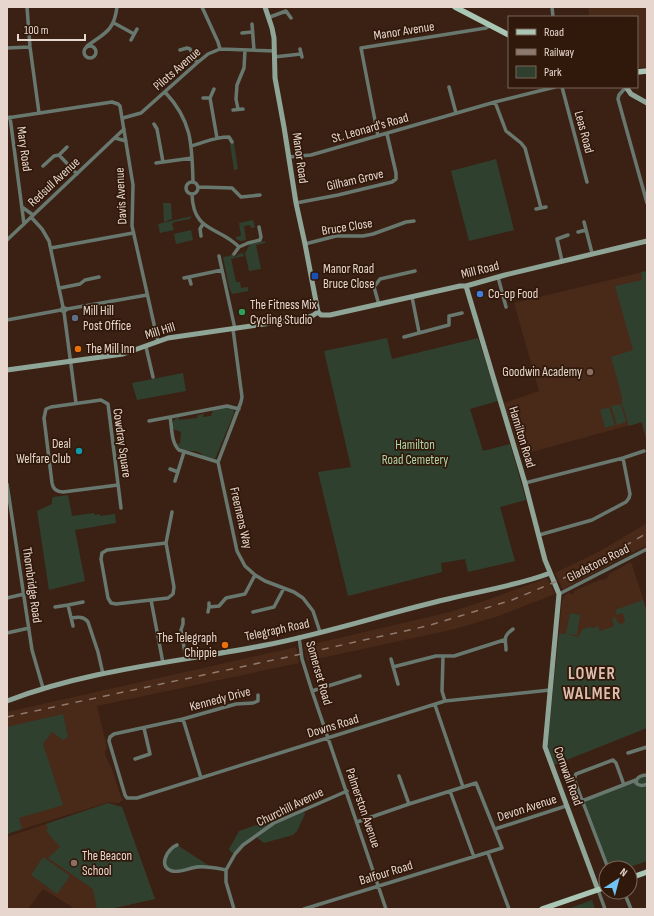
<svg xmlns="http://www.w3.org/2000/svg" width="654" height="916" viewBox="0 0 654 916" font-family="'Sofia Sans Condensed',sans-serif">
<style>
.built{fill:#492918}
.green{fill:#30402f}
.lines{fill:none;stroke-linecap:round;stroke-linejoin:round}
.street{stroke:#69786f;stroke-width:3.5}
.secondary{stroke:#8ea597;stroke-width:5}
.primary{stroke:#aac7b6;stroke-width:5.5}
.rail{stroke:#8e796e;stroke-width:1.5;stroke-dasharray:7 7;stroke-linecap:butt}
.transit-dot{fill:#1a4fb4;stroke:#30180a;stroke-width:1.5}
.shop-dot{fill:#3f7fe0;stroke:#30180a;stroke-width:1.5}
.leisure-dot{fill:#2e9e5b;stroke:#30180a;stroke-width:1.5}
.service-dot{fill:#5c6f8a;stroke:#30180a;stroke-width:1.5}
.food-dot{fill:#e8710a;stroke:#30180a;stroke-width:1.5}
.education-dot{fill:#8d6e63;stroke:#30180a;stroke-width:1.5}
.culture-dot{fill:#0f9aa8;stroke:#30180a;stroke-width:1.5}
.labels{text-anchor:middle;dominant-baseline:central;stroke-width:3.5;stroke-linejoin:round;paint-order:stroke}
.street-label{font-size:13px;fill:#e7d6cd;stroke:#30180a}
.poi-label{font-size:13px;fill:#e7d6cd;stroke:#30180a;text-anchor:start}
.park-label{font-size:13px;fill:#add7a9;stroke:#30180a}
.district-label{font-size:17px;font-weight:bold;letter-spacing:1px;fill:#e0bead;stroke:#30180a}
</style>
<rect width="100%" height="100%" fill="#3b2114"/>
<path class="built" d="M588 7H645L647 11V67L637 68V17H589Z
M647 271V442L641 422 521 455 504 403 539 391 514 303Z
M647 523V545L563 589 555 573 602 550Z
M631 562 647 610V658L553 695 562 600 565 595 570 592 572 595 574 593V591L599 580H604L608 577 609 574Z
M547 578 555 594 499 616 455 629 308 661 304 646 450 612 484 601Z
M296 647 299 663 97 706 107 747 105 753 107 759 112 769 121 797 123 800 119 803H114L109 802 7 834V712Z
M108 803 122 807 155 899 110 909H75L43 889 28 909H7V837Z"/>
<path class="green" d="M234 143 238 169 234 170 230 144Z
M496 159 514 230 469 241 451 171Z
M163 203H171L172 219 164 222Z
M192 216 190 219 174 222 172 224 174 230 160 233 158 224Z
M253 220 255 227 251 228 250 225 244 226 246 240 241 241 236 239V237L241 236 239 223Z
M191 230 193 240 176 244 174 234Z
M265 241V243L256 245 261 269 249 271 245 253 250 244Z
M243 253 244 256 231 259 236 282H240L241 288 248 287V291L232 294 229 287 223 257 230 256 232 254 235 257 239 254Z
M647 271V442L642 422 629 426 622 404V397L611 357 633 350 615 286 642 280 641 272Z
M387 338 392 359 478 338 498 401 470 409 483 451 510 444 526 500 500 507 515 561 468 572 465 559 441 563 442 572 348 596 318 472 351 467 324 351Z
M183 373 186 391 137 400 132 383Z
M621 404 626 422 617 425 611 406Z
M228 407 233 409 234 413 215 459 204 456C195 446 185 457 176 443L180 444 181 432 173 429 172 423 175 419 179 417V420L197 418 198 415 204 414 203 417 211 416 213 410Z
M609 407 615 425 605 428 600 410Z
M68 495 72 516 94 513 95 515 100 514V516L115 514 116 523 75 530 85 581 49 590 37 511 52 504V499L54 497Z
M643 600 647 613V728L554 765 547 749 559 633 566 634 570 613 580 615 577 635 567 634 578 637 583 629 589 627 593 628 598 626 600 631 614 626 612 619 615 617 618 623 622 624 625 621 623 613 617 615 615 610Z
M63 714 68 737 63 740 52 732 43 744 63 805 19 818 22 829 7 834V727Z
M647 775V861L627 868H608L582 801Z
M108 803 122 807 155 899 110 909H97L93 889 48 858 60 847 46 831 48 828 46 824Z
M304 811 305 814 297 831 293 835 264 843 255 836 235 854 231 852 229 849 239 831 262 823 267 822 274 823Z
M177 845 211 867 174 871 166 867V855Z
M43 857 70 876 57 894 31 875Z
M592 900 595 909H568Z"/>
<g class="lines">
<path class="street" d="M27 7 30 47 39 113
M202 7 218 42 220 49
M552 7 553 17
M270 17 286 11 291 18
M114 23 134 34
M252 24 254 50
M242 33 252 32
M131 40 137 29
M87 46C105 33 114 31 117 7
M84 52a6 6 0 1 1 12 0a6 6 0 1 1-12 0Z
M7 48 30 47
M300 49 302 57
M180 50 187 48 190 49 197 63
M274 57 301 54
M449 87 456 113
M562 87 587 182
M626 87 619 95 618 99 647 203
M214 89 210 98 217 138
M165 92C192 121 192 144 193 182
M203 98H210
M495 102 506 131 521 143 525 148 541 208
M238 109 236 99 237 85 244 68 245 50
M233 110 243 109
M10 117 24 224
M7 118 112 102 118 104 120 106 133 185 132 226 158 342
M123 118 141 113 197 63 208 54 220 49 274 51
M154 124 157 129 163 162
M378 136 361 48 486 28 490 25
M115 138 126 141
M191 146C206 142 214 137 229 137L232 142
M59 155 67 147
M289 157 311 155 495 102 555 87
M156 163 192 158
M43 166 54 156 59 155 77 174
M186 188a6 6 0 1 1 12 0a6 6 0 1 1-12 0Z
M198 187 232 188 241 197 260 195
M192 194C193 233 219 226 239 247L248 243 260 240 261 237 259 227
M296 203 338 195 392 182 396 179V173L387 134
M22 207 33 215
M536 209 546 207
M31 217 42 229 49 241 63 307
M584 222 592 253
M578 232 586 230
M201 236 200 229 203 224
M7 240 124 129
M305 244 336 236H363L373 234 406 222 414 221
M51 248 133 233
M234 254 239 247
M219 256 235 329
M562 261 557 239 568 235
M189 277 191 284
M498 277 506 307
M184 278 222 270
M60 288 80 284 85 280 99 277
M412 297 419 332
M379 305 374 287 380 279 415 271
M67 309 64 312 61 310 63 307 67 309 147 295
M64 312 76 403
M7 320 61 310
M233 329 242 397 241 402 218 462 237 551 245 566 255 575 265 581 294 592 303 598 313 611 320 632
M404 337 449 325V316L462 313
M146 347 153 377
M149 421 170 417
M218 462 179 450C171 443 172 427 170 417L227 406 239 409
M170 469 178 472
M175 481 184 452
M525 483 623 458 644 451
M7 484 32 650 43 688
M118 485 63 492C57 492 53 489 52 483L44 418 46 409 51 407 101 400 108 404 121 508
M539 535 592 520 626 502 629 498 630 494 623 458
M166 543 107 550 102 553 101 559 108 598 111 603 116 604 168 598 173 594 174 587 166 543 172 512
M559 594 647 549
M7 598 24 594
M151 600 163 663
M68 605 83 602
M55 607 68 605 73 626
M209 607 219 606 226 598 245 594 255 575
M208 612 209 607V603
M253 612 274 607 284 588
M71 618C78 617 84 616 88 622L98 652 103 674
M183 619V624L181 630 186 659
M7 633 29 628
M299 637 302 659 312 691 386 909
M506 650C506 639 502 637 513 629
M443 657 442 691 445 701
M391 659 398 684
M393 667 436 656H454L504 640
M312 691 360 676
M258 695V701L253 703 236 704 183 719 114 734 110 737 109 741 125 795 127 798H137L445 701 550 690
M435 705 463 787
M183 719 201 778
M628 753 647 747
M135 759 150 754 144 728
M647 775C642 775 636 777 636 783 639 786 643 786 647 784
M399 776 409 804
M450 791 474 857
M582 801 636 780
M495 829 566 806
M177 845C168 848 157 867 172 871 180 873 189 868 197 867 207 866 216 868 226 870
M488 853 509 909
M608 868 574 779 576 774 613 760 616 763 624 785
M598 890 605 909
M624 892 631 909
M234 909 226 882V870L235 854 243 845 274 823 347 791
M304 909 502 848 476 783 409 804 357 822"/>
<path class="secondary" d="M265 7 272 28 274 38 275 78 284 127 296 203 305 244 318 312
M626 87 631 94 647 103
M466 286 525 483 545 560 559 594 545 747 598 890
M318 312 321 315H330L460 286H466L505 275 647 241
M7 370 123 354 168 338 305 318 312 316 318 312
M7 701C90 669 180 662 266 645 328 633 387 613 448 599 480 591 520 585 550 573"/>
<path class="primary" d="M455 7 509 35
M637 72 647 71
M630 878 647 872
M542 909 606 887"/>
<path class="rail" d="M7 717 306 653 427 626 460 616 512 600 562 579 611 554 647 533"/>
</g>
<rect class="transit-dot" x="311" y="272" width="8" height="8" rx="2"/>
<circle class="shop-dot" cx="480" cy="294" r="4"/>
<circle class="leisure-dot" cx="242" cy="312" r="4"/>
<circle class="service-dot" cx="75" cy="318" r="4"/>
<g class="food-dot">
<circle cx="78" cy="349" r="4"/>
<circle cx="225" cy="645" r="4"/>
</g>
<g class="education-dot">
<circle cx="590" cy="372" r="4"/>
<circle cx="74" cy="863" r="4"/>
</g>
<circle class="culture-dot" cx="79" cy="451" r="4"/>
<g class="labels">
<g class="street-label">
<text transform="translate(404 31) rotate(-9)">Manor Avenue</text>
<text transform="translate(177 69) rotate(-41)">Pilots Avenue</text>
<text transform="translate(370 128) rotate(-16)">St. Leonard's Road</text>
<text transform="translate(584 132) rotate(75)">Leas Road</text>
<text transform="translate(24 149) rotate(82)">Mary Road</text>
<text transform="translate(300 158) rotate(82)">Manor Road</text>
<text transform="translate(355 180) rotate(-13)">Gilham Grove</text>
<text transform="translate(54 182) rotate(-43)">Redsull Avenue</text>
<text transform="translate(121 196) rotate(-93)">Davis Avenue</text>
<text transform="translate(347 227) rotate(-9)">Bruce Close</text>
<text transform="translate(480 270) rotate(-14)">Mill Road</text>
<text transform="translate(160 331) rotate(-17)">Mill Hill</text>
<text transform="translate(522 437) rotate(73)">Hamilton Road</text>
<text transform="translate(122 443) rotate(82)">Cowdray Square</text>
<text transform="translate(241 518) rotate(77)">Freemens Way</text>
<text transform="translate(598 563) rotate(-27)">Gladstone Road</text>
<text transform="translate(32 585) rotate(82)">Thornbridge Road</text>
<text transform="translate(277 630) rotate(-12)">Telegraph Road</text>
<text transform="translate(319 673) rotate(74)">Somerset Road</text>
<text transform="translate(220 699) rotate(-15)">Kennedy Drive</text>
<text transform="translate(333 726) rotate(-17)">Downs Road</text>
<text transform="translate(568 776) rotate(70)">Cornwall Road</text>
<text transform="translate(290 807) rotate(-26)">Churchill Avenue</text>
<text transform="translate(363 808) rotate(71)">Palmerston Avenue</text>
<text transform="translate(527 808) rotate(-18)">Devon Avenue</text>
<text transform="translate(386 873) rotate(-17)">Balfour Road</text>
</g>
<g class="poi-label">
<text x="323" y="269">Manor Road<tspan x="323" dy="15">Bruce Close</tspan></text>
<text x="488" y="294">Co-op Food</text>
<text x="250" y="305">The Fitness Mix<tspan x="250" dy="15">Cycling Studio</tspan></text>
<text x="83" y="311">Mill Hill<tspan x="83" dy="15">Post Office</tspan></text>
<text x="86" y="349">The Mill Inn</text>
<text x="582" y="372" text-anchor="end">Goodwin Academy</text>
<text x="71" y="444" text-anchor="end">Deal<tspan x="71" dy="15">Welfare Club</tspan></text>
<text x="217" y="638" text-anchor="end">The Telegraph<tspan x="217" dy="15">Chippie</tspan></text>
<text x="82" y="856">The Beacon<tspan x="82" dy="15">School</tspan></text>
</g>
<g class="park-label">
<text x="415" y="445">Hamilton<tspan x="415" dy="15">Road Cemetery</tspan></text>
</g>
<g class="district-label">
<text x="592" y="674">LOWER<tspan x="592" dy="20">WALMER</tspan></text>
</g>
</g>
<rect width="654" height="916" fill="none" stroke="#e7d6cd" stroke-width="16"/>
<rect x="508" y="16" width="130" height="72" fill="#30180a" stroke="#796458"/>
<rect x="516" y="29" width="20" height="6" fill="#aac7b6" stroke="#796458"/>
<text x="544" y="36" font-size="12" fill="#e7d6cd">Road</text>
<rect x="516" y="49" width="20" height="6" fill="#8e796e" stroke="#796458"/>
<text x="544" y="56" font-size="12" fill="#e7d6cd">Railway</text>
<rect x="516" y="66" width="20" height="12" fill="#30402f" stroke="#796458"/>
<text x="544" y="76" font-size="12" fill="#e7d6cd">Park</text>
<g transform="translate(618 880) rotate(36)"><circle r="19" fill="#30180a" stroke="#796458"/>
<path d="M0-3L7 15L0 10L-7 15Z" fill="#70c1f4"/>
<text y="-6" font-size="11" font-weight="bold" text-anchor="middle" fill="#e7d6cd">N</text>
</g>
<path d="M18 34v6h67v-6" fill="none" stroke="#e7d6cd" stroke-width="2"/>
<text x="24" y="34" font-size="12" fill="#e7d6cd" stroke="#30180a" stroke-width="3" paint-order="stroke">100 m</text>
</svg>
